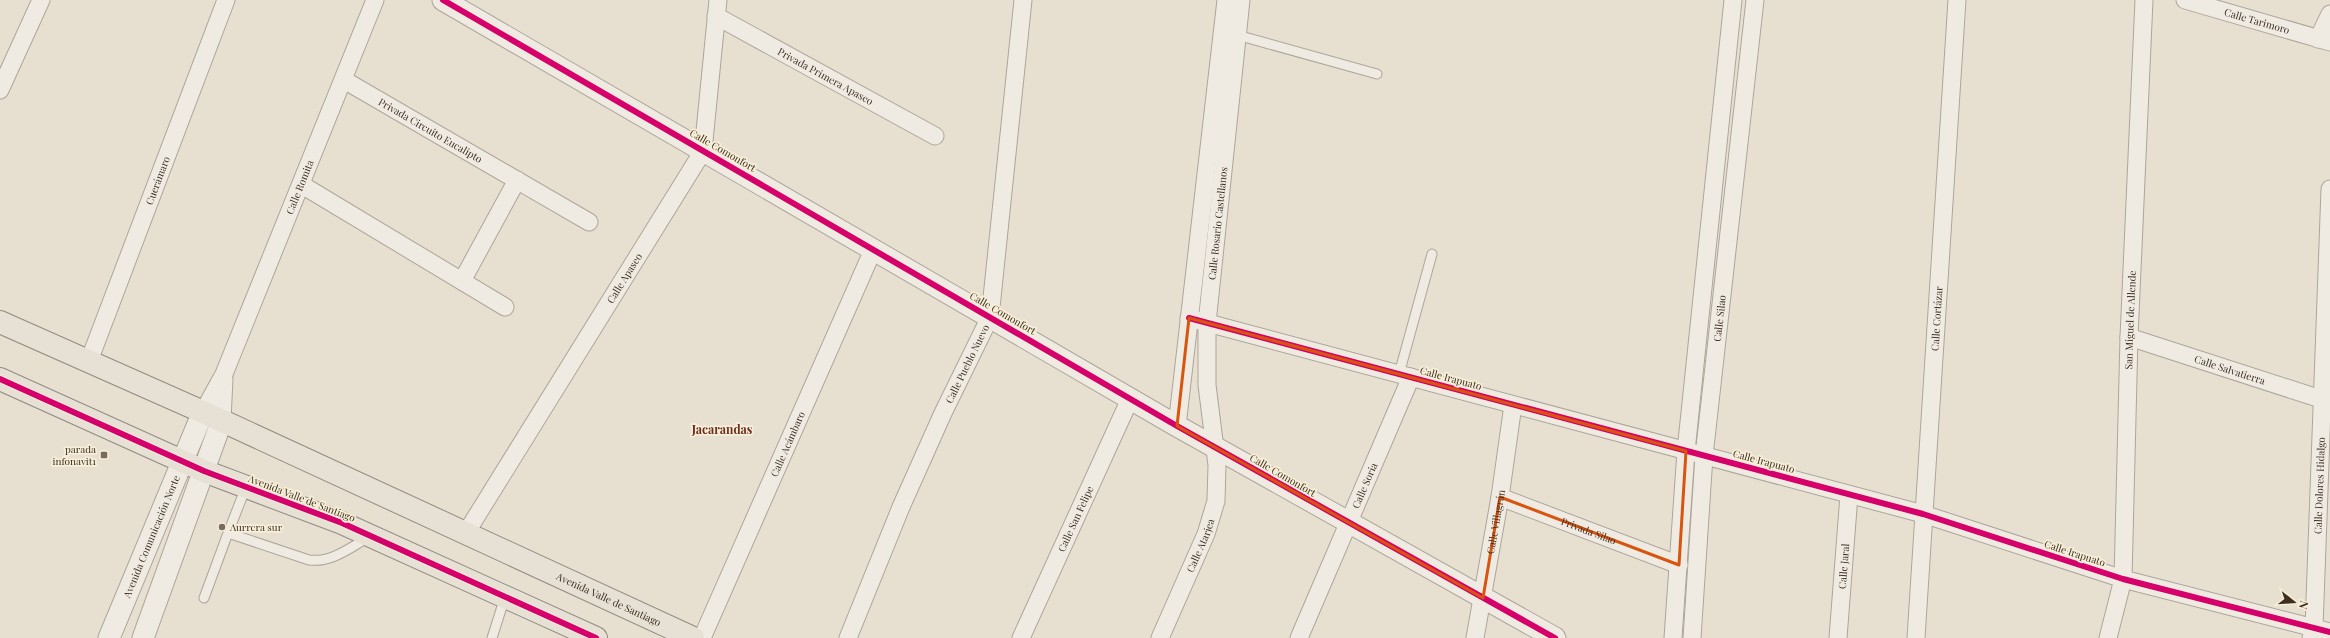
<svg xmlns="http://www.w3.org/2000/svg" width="2330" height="638" viewBox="0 0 2330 638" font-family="'Playfair Display',serif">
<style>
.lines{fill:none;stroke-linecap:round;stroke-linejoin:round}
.service-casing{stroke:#ada599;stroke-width:11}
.minor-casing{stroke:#ada599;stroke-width:19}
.tertiary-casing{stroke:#ada599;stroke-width:23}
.primary-casing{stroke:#928b80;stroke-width:24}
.service{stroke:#efebe3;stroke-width:9}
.minor{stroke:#efebe3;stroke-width:17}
.tertiary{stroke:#efebe3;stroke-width:21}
.primary{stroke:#e6e1d4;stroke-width:22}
.cycleway-casing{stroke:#f7eed8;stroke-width:8}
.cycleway{stroke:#d6006c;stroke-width:6}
.marked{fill:none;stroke:#d7550e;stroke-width:3;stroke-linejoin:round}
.poi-dot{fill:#786c5e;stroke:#f7eed8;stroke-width:1.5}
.labels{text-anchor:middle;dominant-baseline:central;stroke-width:3.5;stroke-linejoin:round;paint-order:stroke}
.street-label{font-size:10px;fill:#3d2e20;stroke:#f7eed8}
.poi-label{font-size:10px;fill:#3d2e20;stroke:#f7eed8;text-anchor:end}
.quarter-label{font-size:12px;font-weight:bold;fill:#6b2e1e;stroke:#f7eed8}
</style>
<rect width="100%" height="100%" fill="#e7e0d1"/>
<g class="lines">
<defs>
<path id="service" d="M1237 35 1377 74
M1399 374 1432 254
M228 533 246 487
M204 598 228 533 309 560C332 563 351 547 369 537
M492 638 505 597"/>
<g id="minor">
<path id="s1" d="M2185 0 2330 42"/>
<path id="s2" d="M716 16 935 136"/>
<path d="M2318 39 2330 14"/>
<path id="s3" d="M344 80 589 222"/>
<path d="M0 90 41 0"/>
<path d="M302 185 505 307"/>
<path d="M462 281 517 180"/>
<path d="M1189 318 1923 514 2123 579 2330 632"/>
<path id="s4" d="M2129 337 2330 402"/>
<path id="s5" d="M89 361 226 0"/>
<path id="s6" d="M203 412 224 374 375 0"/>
<path d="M222 420 224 379"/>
<path d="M1177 426 1226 0"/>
<path id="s7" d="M1500 497 1679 565"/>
<path id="s8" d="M466 533 703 151 718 0"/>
<path id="s9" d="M702 638 873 250"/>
<path id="s10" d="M848 638 901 507 943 413 990 317 1023 0"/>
<path id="s11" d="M1021 638 1130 399"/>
<path id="s12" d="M1160 638 1206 534 1216 501 1217 465 1207 385V323L1241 0"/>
<path id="s13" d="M1299 638 1411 377"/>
<path id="s14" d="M1475 638 1500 497 1513 405"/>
<path d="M1673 638 1686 451 1733 0"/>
<path id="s15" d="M1692 638 1704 456 1755 0"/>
<path id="s16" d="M1838 638 1849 495"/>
<path id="s17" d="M1916 638 1957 0"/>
<path id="s18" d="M2108 638 2123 579 2129 337 2144 0"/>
<path id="s19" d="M2311 638 2314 628 2330 189"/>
</g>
<g id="tertiary">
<path d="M443 0 1177 426 1555 638"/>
<path id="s20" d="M109 638 203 412"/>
<path d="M143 638 222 420"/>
</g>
<g id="primary">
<path id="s21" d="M0 322 203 412 693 638"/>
<path d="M0 379 204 471 342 523 596 638"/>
</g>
</defs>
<use href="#service" class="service-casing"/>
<use href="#minor" class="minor-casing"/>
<use href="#tertiary" class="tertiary-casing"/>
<use href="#primary" class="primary-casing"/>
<use href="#service" class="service"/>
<use href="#minor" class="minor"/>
<use href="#tertiary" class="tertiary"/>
<use href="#primary" class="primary"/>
<defs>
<path id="cycleway" d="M443 0 1177 426 1555 638
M1189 318 1923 514 2123 579 2330 632
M0 379 204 471 342 523 596 638"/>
</defs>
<use href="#cycleway" class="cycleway-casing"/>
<use href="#cycleway" class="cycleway"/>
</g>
<path class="marked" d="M1189 318 1686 451 1679 565 1500 497 1483 598 1177 426Z"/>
<g class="poi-dot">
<rect x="100" y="451" width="8" height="8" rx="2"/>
<circle cx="222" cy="527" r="4"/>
</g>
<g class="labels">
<g class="street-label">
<text stroke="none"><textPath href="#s1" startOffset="75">Calle Tarimoro</textPath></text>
<text stroke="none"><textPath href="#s2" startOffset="125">Privada Primera Apaseo</textPath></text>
<text stroke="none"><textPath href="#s3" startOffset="100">Privada Circuito Eucalipto</textPath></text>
<text transform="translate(723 150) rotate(30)">Calle Comonfort</text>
<text stroke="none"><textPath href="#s5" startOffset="193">Cuerámaro</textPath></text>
<text stroke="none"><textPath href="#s6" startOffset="245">Calle Romita</textPath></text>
<text stroke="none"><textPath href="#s12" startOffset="427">Calle Rosario Castellanos</textPath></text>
<text stroke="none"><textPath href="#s8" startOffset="300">Calle Apaseo</textPath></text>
<text transform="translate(1003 313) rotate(30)">Calle Comonfort</text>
<text stroke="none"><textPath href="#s15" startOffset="321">Calle Silao</textPath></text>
<text stroke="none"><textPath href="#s17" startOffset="320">Calle Cortázar</textPath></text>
<text stroke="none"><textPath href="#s18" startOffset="320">San Miguel de Allende</textPath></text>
<text stroke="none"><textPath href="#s10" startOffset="299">Calle Pueblo Nuevo</textPath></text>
<text stroke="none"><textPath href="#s4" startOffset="106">Calle Salvatierra</textPath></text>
<text transform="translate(1451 378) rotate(15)">Calle Irapuato</text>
<text stroke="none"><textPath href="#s9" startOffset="212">Calle Acámbaro</textPath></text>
<text transform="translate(1764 461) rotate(15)">Calle Irapuato</text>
<text transform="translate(1283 475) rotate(30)">Calle Comonfort</text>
<text stroke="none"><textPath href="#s13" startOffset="166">Calle Soria</textPath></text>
<text stroke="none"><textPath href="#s19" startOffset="153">Calle Dolores Hidalgo</textPath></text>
<text transform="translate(302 498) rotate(21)">Avenida Valle de Santiago</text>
<text stroke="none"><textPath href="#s11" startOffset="131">Calle San Felipe</textPath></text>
<text stroke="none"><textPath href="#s14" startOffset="118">Calle Villagrán</textPath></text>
<text stroke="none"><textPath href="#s7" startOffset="95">Privada Silao</textPath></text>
<text stroke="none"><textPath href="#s20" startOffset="110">Avenida Comunicación Norte</textPath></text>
<text stroke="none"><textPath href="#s12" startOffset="101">Calle Atarjea</textPath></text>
<text transform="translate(2075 553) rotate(18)">Calle Irapuato</text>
<text stroke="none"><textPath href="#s16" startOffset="72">Calle Jaral</textPath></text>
<text stroke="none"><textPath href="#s21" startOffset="669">Avenida Valle de Santiago</textPath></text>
</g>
<g class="poi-label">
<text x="96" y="449">parada<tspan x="96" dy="12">infonavit1</tspan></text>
<text x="230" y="527" text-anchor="start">Aurrera sur</text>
</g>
<g class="quarter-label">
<text x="722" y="429">Jacarandas</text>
</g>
</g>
<g transform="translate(2294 602) rotate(107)" stroke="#f7eed8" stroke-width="3" paint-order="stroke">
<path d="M0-3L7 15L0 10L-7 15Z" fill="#3d2e20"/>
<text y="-6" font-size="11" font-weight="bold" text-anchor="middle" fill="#3d2e20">N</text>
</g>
</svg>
